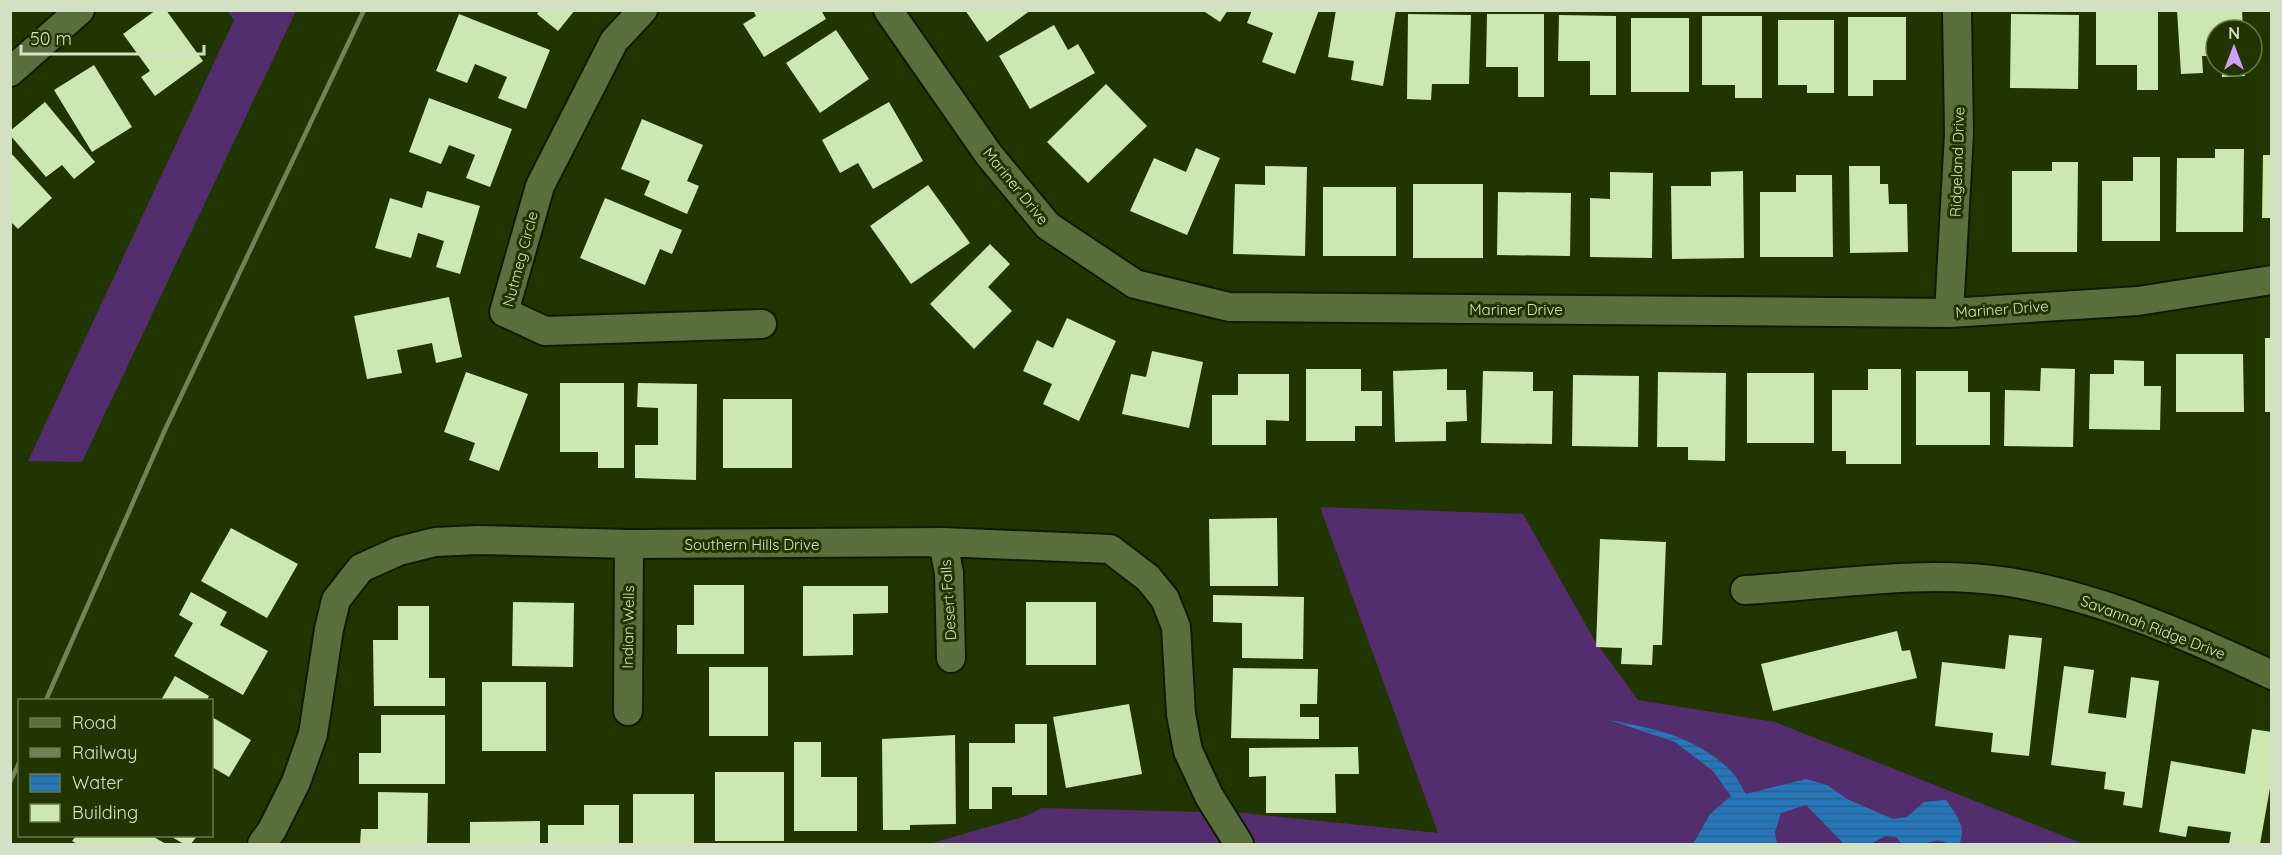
<svg xmlns="http://www.w3.org/2000/svg" width="2282" height="855" viewBox="0 0 2282 855" font-family="Quicksand,sans-serif">
<style>
.grass{fill:#532e6e}
.water{fill:url(#water-rules)}
.building{fill:#cde7b0}
.lines{fill:none;stroke-linecap:round;stroke-linejoin:round}
.minor-casing{stroke:#0f1a02;stroke-width:32}
.minor{stroke:#59703d;stroke-width:28}
.rail{stroke:#728359;stroke-width:4.5}
.labels{text-anchor:middle;dominant-baseline:central;stroke-width:6;stroke-linejoin:round;paint-order:stroke}
.street-label{font-size:15px;fill:#d3e0c4;stroke:#213500}
</style>
<defs>
<pattern id="water-rules" width="6" height="5" patternUnits="userSpaceOnUse" patternTransform="scale(1.5)"><rect width="6" height="5" fill="#2677bc"/><path d="M0 2.5h6" fill="none" stroke="#306288"/></pattern>
</defs>
<rect width="100%" height="100%" fill="#213500"/>
<path class="grass" d="M227 11H296L82 462 28 461 234 20Z
M1320 507 1523 514 1595 641 1638 700 1775 722 2084 844H929L1026 816 1042 808 1243 813 1438 833Z"/>
<path class="water" d="M1609 720C1656 729 1695 736 1731 771 1737 777 1741 786 1746 794L1806 779 1827 785 1847 799 1893 819 1907 817 1924 802 1946 800C1955 813 1968 828 1959 844H1949C1937 837 1931 843 1919 844 1914 845 1908 844 1902 844L1896 837 1886 836 1872 843 1865 844 1843 843 1806 805 1781 813 1775 832 1777 844H1693L1710 814 1731 796 1713 771 1675 742Z"/>
<path class="building" d="M156 10H166L203 61 155 96 141 77 150 71 123 34Z
M540 10H575L558 31 537 14Z
M753 10H821L826 19 764 57 743 24 756 16Z
M965 10H1031L987 42Z
M1202 10H1228L1220 22Z
M1252 10H1319L1295 74 1262 62 1273 33 1247 23Z
M1336 10H1396L1383 86 1351 80 1354 61 1328 57Z
M2177 10H2242L2243 30H2216V56H2202L2203 73 2181 74Z
M2096 11H2158V90H2137V65H2096Z
M459 14 550 50 526 109 498 98 507 77 475 64 467 83 436 71Z
M1408 14 1471 15 1469 84H1432L1431 100 1407 99Z
M1487 14H1544V97H1518V67H1486Z
M2011 14 2079 15 2078 89 2010 88Z
M1559 15 1616 16V95H1590V61H1558Z
M1702 16H1762V98H1735V85H1702Z
M1848 17H1906V80H1873V96H1848Z
M1631 18H1689V92H1631Z
M1778 20H1834V93H1807V85H1778Z
M1054 25 1068 50 1078 44 1095 73 1030 109 999 56Z
M836 30 869 79 820 113 786 63Z
M94 65 132 127 92 152 54 90Z
M2222 66H2245V76L2222 77Z
M1106 84 1147 126 1088 183 1047 142Z
M429 98 512 129 490 187 466 178 475 155 449 145 441 164 409 152Z
M45 102 95 162 74 179 62 165 46 177 10 135V131Z
M889 102 923 161 873 189 858 163 840 173 822 140Z
M642 119 703 145 687 181 699 186 687 214 644 195 650 181 621 169Z
M1196 148 1220 158 1187 235 1130 211 1154 158 1186 172Z
M2215 149H2244L2243 232H2176L2177 158H2215Z
M10 152 52 198 18 229 10 221Z
M2263 155H2272V218H2262Z
M2133 157H2160V241H2102V181H2133Z
M2052 162H2078L2077 252H2012V171H2052Z
M1265 166 1307 167 1305 256 1233 254 1235 184 1265 185Z
M1849 166H1880V184H1888L1889 204H1907L1908 252 1850 253Z
M1743 171 1744 258 1672 259 1671 186H1711V172Z
M1610 172 1653 173 1652 258 1590 257V198L1610 199Z
M1796 175H1832L1833 257H1760V192H1796Z
M1413 184H1483V258H1413Z
M928 185 970 243 911 284 870 226Z
M1323 187H1396V256H1323Z
M427 191 480 206 460 274 436 267 444 241 418 233 411 258 375 248 390 198 422 208Z
M1498 192 1571 193 1570 256 1497 255Z
M605 198 682 230 672 254 660 249 645 285 580 258Z
M990 244 1010 264 988 287 1012 311 974 349 930 304Z
M449 297 462 357 436 363 432 343 397 350 402 373 367 379 354 316Z
M1067 318 1116 341 1079 421 1043 404 1052 384 1023 371 1037 340 1053 348Z
M2265 338H2272V412H2265Z
M1152 351 1203 362 1189 428 1122 414 1131 374 1146 377Z
M2176 354H2243L2244 412H2176Z
M2114 360 2144 361V386H2161L2160 430 2089 429 2090 374H2114Z
M2041 368 2075 369 2073 447 2004 446 2005 390 2040 391Z
M1306 369H1361V391H1382V426H1355V441H1306Z
M1447 369V390H1466L1467 421 1446 422V441L1395 442 1393 371Z
M1868 369H1901V464H1846V451H1832V390H1868Z
M1483 371 1533 372V391H1553L1552 444 1481 443Z
M1916 371H1968V392H1990V445H1916Z
M466 372 528 394 499 471 469 460 475 443 444 432Z
M1658 372 1726 373 1725 461 1688 460V447H1657Z
M1747 373H1814V443H1747Z
M1238 374H1289V421L1266 420V445H1212V395H1238Z
M1573 375 1639 376 1638 447 1572 446Z
M560 383H624V468H598V452H560Z
M638 383 697 384 696 480 635 478V445H658V408L637 407Z
M723 399H792V468H723Z
M1277 518 1278 586H1210L1209 519Z
M231 528 298 564 267 618 201 581Z
M1600 539 1666 542 1662 645H1653L1652 665 1621 664 1622 648 1596 647Z
M694 585H744V654H677V625H694Z
M803 586H888V613L853 614V655L803 656Z
M191 592 227 612 220 625 268 651 243 695 174 656 193 623 179 615Z
M1213 595 1304 597 1303 659 1242 658V623L1213 622Z
M513 602 574 603 573 667 512 666Z
M1026 602H1096V665H1026Z
M398 606H429V678H445V706H374L373 640H398Z
M1897 631 1902 651 1910 650 1917 678 1773 711 1761 664Z
M2009 635 2042 638 2029 756 1991 752 1993 733 1935 726 1942 662 2005 669Z
M2064 666 2094 670 2088 713 2126 718 2131 677 2159 681 2142 808 2123 805 2125 792 2104 789 2106 772 2051 765Z
M709 667H768V736H709Z
M1233 668 1318 669 1317 704H1300V717H1319V739L1231 738Z
M175 676 209 696 207 700H161Z
M482 682H546V751H482Z
M1129 704 1142 774 1066 788 1053 717Z
M381 715H445V784H359V753H381Z
M212 717 251 740 229 777 212 767Z
M1015 724H1047V795H1012V787H992V809H969V743H1015Z
M2252 729 2272 732V777L2260 844H2229L2231 832 2188 826 2186 837 2159 832 2171 761 2245 774Z
M955 735 956 824 910 825V830H883L882 739Z
M794 742H821V777H857V831H794Z
M1358 747 1359 774H1335L1336 813H1266V776L1249 777V748Z
M715 772H784V841H715Z
M378 792 428 793 427 844H360L361 829H378Z
M633 794H694V844H633Z
M584 805H619V844H548V825H584Z
M540 821V844H470V822Z
M76 836H152L166 844H77L72 841Z
M170 836H197L191 844H184Z"/>
<g class="lines">
<defs>
<path id="minor" d="M643 10 614 41 540 186 504 312 545 331 762 324
M888 10 989 155 1048 226 1135 284 1229 307 1949 313 2138 301 2272 280
M10 72 80 10
M1949 313 1959 134 1957 10
M943 542 949 573 951 658
M1745 590C1832 585 1922 569 2009 582 2101 597 2188 636 2272 675
M628 711 629 544
M262 844 272 830 296 782 313 734 329 629 336 600 361 568 399 551 435 542 478 540 629 544 943 542 1110 549 1148 578 1165 599 1176 627 1181 714 1188 751 1209 796 1239 844"/>
</defs>
<use href="#minor" class="minor-casing"/>
<use href="#minor" class="minor"/>
<path class="rail" d="M46 700 164 432 364 10
M10 782 20 761"/>
</g>
<g class="labels">
<g class="street-label">
<text transform="translate(1957 162) rotate(-88)">Ridgeland Drive</text>
<text transform="translate(1016 186) rotate(51)">Mariner Drive</text>
<text transform="translate(520 259) rotate(-75)">Nutmeg Circle</text>
<text x="1516" y="309">Mariner Drive</text>
<text transform="translate(2002 309) rotate(-4)">Mariner Drive</text>
<text x="752" y="544">Southern Hills Drive</text>
<text transform="translate(948 600) rotate(-94)">Desert Falls</text>
<text transform="translate(628 627) rotate(-89)">Indian Wells</text>
<text transform="translate(2153 627) rotate(21)">Savannah Ridge Drive</text>
</g>
</g>
<rect width="2282" height="855" fill="none" stroke="#d3e0c4" stroke-width="24"/>
<rect x="18" y="699" width="195" height="138" fill="#213500" stroke="#68794e" stroke-width="1.5"/>
<rect x="30" y="718" width="30" height="9" fill="#59703d" stroke="#68794e" stroke-width="1.5"/>
<text x="72" y="729" font-size="18" fill="#d3e0c4">Road</text>
<rect x="30" y="748" width="30" height="9" fill="#728359" stroke="#68794e" stroke-width="1.5"/>
<text x="72" y="759" font-size="18" fill="#d3e0c4">Railway</text>
<rect x="30" y="774" width="30" height="18" fill="url(#water-rules)" stroke="#68794e" stroke-width="1.5"/>
<text x="72" y="789" font-size="18" fill="#d3e0c4">Water</text>
<rect x="30" y="804" width="30" height="18" fill="#cde7b0" stroke="#68794e" stroke-width="1.5"/>
<text x="72" y="819" font-size="18" fill="#d3e0c4">Building</text>
<g transform="translate(2234 48)"><circle r="28" fill="#213500" stroke="#68794e" stroke-width="1.5"/>
<path d="M0-4.5L10 22L0 15L-10 22Z" fill="#d29dfd"/>
<text y="-9" font-size="16" font-weight="bold" text-anchor="middle" fill="#d3e0c4">N</text>
</g>
<path d="M21 45v9h183v-9" fill="none" stroke="#d3e0c4" stroke-width="3"/>
<text x="30" y="45" font-size="18" fill="#d3e0c4" stroke="#213500" stroke-width="4.5" paint-order="stroke">50 m</text>
</svg>
